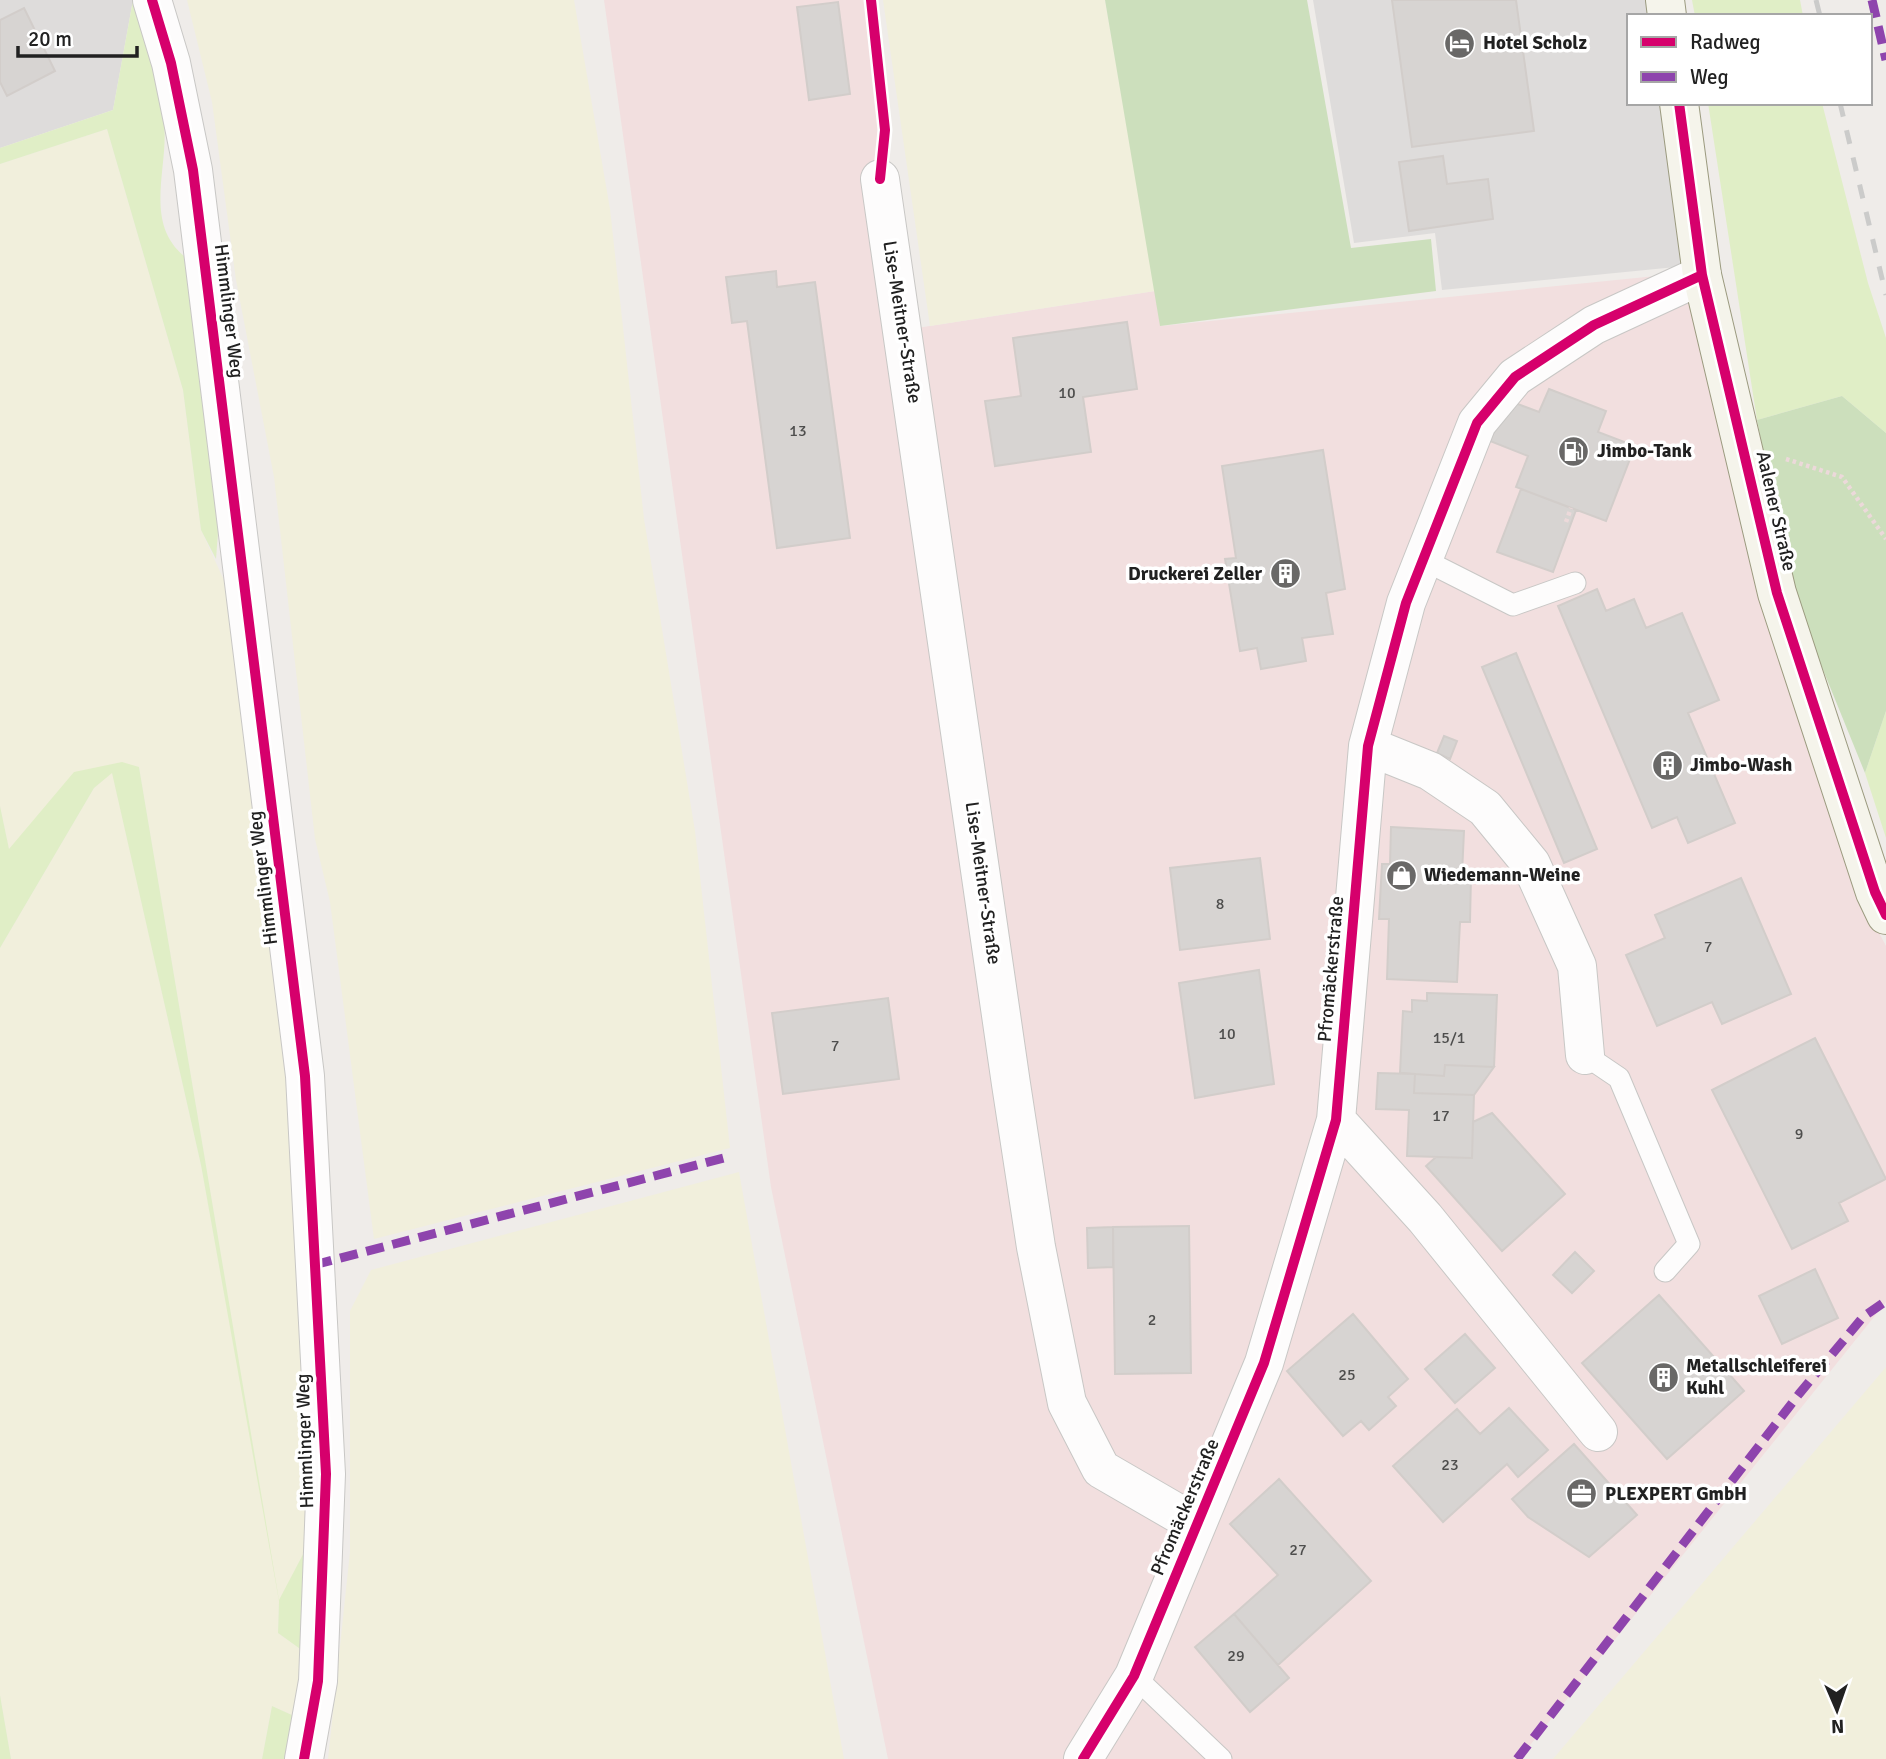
<svg xmlns="http://www.w3.org/2000/svg" width="1886" height="1759" viewBox="0 0 1886 1759" font-family="Signika,sans-serif">
<style>
.residential{fill:#dedcdb}
.commercial{fill:#f2dfdf}
.farmland{fill:#f1efdc}
.grass{fill:#e0eec6}
.forest{fill:#ccdfbc}
.building{fill:#d7d4d2;stroke:#d2cdca;stroke-width:2}
.lines{fill:none;stroke-linecap:round;stroke-linejoin:round}
.lane-casing{stroke:#c8c7c5;stroke-width:23}
.street-casing{stroke:#c8c7c5;stroke-width:40}
.secondary-casing{stroke:#9b9a7f;stroke-width:40}
.path{stroke:#ecd9da;stroke-width:4.5;stroke-dasharray:3.5 3.5;stroke-linecap:butt}
.lane{stroke:#fdfcfc;stroke-width:21}
.street{stroke:#fdfcfc;stroke-width:38}
.secondary{stroke:#f5f4eb;stroke-width:38}
.rail{stroke:#cbcbca;stroke-width:5;stroke-dasharray:14 14;stroke-linecap:butt}
.quiet{stroke:#8e44ad;stroke-width:9;stroke-dasharray:18 9;stroke-linecap:butt}
.cycleway-casing{stroke:#fff;stroke-width:15}
.cycleway{stroke:#d6006c;stroke-width:10}
.labels{text-anchor:middle;dominant-baseline:central;stroke-width:7;stroke-linejoin:round;paint-order:stroke}
.number-label{font-size:16px;fill:#4e4e4d}
.poi-label{font-size:19px;font-weight:bold;fill:#212121;stroke:#fff;text-anchor:start}
.street-label{font-size:19px;fill:#212121;stroke:#fff}
</style>
<rect width="100%" height="100%" fill="#efece9"/>
<path class="residential" d="M0 0H133L113 110 0 148Z
M1313 0H1650L1652 16H1629V103H1664L1686 266 1442 290 1435 233 1354 243Z"/>
<path class="commercial" d="M604 0H864L917 328 1155 291 1161 326 1686 273 1861 898 1886 946V1302L1519 1759H888L771 1187Z"/>
<path class="farmland" d="M187 0H574L610 209 644 519 695 831 730 1148 374 1239 330 902 315 839 274 477 236 280 212 102Z
M883 0H1105L1155 291 930 326Z
M107 129 183 390 201 530 238 611 280 944 306 1370 310 1541 279 1601 278 1633 310 1656 303 1720 272 1706 262 1759H11L0 1695V948L94 788 112 772 201 1165 264 1512 139 767 74 773 9 850 0 806V164Z
M739 1172 844 1759H328L350 1552V1311L371 1270Z
M1886 1367V1759H1553Z"/>
<path class="grass" d="M133 0H136C147 40 159 81 164 123 169 167 143 222 184 256L220 507 216 559 201 530 183 390 107 129 0 164V148L113 110Z
M1692 0H1800L1803 16H1695Z
M1708 103H1822L1868 283 1886 338V433L1842 396 1757 420Z
M1886 711V838L1865 773Z
M122 762 139 767 279 1600 310 1541V1656L278 1633 279 1601 201 1165 112 773 94 788 0 948V806L9 849 74 772Z
M0 1695 11 1759H0Z
M272 1706 303 1720 295 1759H262Z"/>
<path class="forest" d="M1105 0H1307L1351 248 1431 239 1436 291 1160 326Z
M1842 396 1886 433V711L1865 773 1791 591 1757 420Z"/>
<path class="building" d="M1392 0H1516L1534 131 1412 147Z
M838 2 850 94 809 100 797 7Z
M24 8 55 71 7 96 0 82V20Z
M1443 156 1447 184 1488 179 1493 219 1409 231 1399 162Z
M776 271 777 287 815 282 850 538 777 548 747 321 732 323 726 277Z
M1127 322 1137 389 1083 397 1091 452 995 466 985 401 1021 396 1013 338Z
M1549 389 1606 411 1598 432 1635 446 1606 521 1516 487 1528 456 1490 441 1507 400 1539 412Z
M1323 450 1345 589 1326 593 1333 634 1302 638 1306 661 1261 669 1257 648 1240 651 1225 559 1236 558 1222 466Z
M1521 489 1576 510 1553 572 1497 552Z
M1597 589 1606 611 1634 599 1646 628 1682 613 1719 700 1688 713 1735 823 1688 843 1677 817 1652 828 1558 606Z
M1516 653 1597 849 1564 863 1482 667Z
M1444 736 1457 741 1450 759 1437 753Z
M1391 827 1464 831 1462 874 1471 875 1470 922H1460L1457 982 1387 979 1389 919H1379L1382 864H1390Z
M1260 858 1270 939 1180 950 1170 868Z
M1741 878 1791 994 1722 1024 1712 1002 1657 1026 1626 955 1665 938 1655 915Z
M1259 970 1274 1084 1195 1098 1179 983Z
M1427 993 1497 995 1494 1067 1445 1065 1444 1076 1400 1073 1403 1011 1412 1012V1000L1427 1001Z
M888 998 899 1079 783 1094 772 1013Z
M1815 1038 1886 1179 1839 1203 1848 1221 1792 1249 1712 1090Z
M1445 1065 1494 1067 1474 1095 1414 1093 1415 1074 1444 1076Z
M1378 1073 1415 1074 1414 1093 1474 1095 1472 1158 1407 1156 1409 1110 1376 1109Z
M1492 1113 1565 1194 1502 1251 1426 1166 1436 1157 1472 1158 1473 1122Z
M1189 1226 1191 1373 1115 1374 1113 1227Z
M1113 1227V1267L1088 1268 1087 1228Z
M1575 1252 1594 1271 1572 1293 1553 1275Z
M1815 1269 1838 1318 1782 1344 1759 1296Z
M1659 1295 1744 1391 1667 1459 1582 1363Z
M1353 1314 1408 1379 1388 1397 1396 1406 1369 1430 1361 1421 1343 1436 1287 1371Z
M1465 1334 1495 1368 1455 1403 1425 1369Z
M1509 1408 1548 1450 1518 1477 1507 1464 1443 1522 1393 1466 1457 1409 1480 1434Z
M1574 1444 1637 1515 1589 1557 1528 1517 1512 1499Z
M1279 1479 1371 1581 1278 1665 1234 1614 1278 1575 1230 1524Z
M1234 1614 1289 1678 1250 1712 1195 1647Z"/>
<g class="lines">
<defs>
<path id="lane" d="M1424 560 1513 605 1575 583
M1585 1055 1619 1078 1689 1244 1665 1271
M1134 1676 1221 1759"/>
<path id="street" d="M152 0 171 63 193 170 305 1076 326 1474 318 1681 304 1759
M880 179 1011 1084 1036 1247 1067 1403 1101 1469 1196 1524
M1368 746 1430 771 1485 808 1531 864 1577 966 1585 1055
M1336 1120 1425 1218 1598 1432
M1083 1759 1134 1676 1264 1363 1336 1120 1368 746 1406 603 1477 423 1515 377 1594 325 1702 275"/>
<path id="secondary" d="M1665 0 1667 16
M1679 103 1702 275 1777 593 1875 892 1886 915"/>
</defs>
<use href="#lane" class="lane-casing"/>
<use href="#street" class="street-casing"/>
<use href="#secondary" class="secondary-casing"/>
<path class="path" d="M1786 459 1842 477 1886 539
M1566 522 1571 508"/>
<use href="#lane" class="lane"/>
<use href="#street" class="street"/>
<use href="#secondary" class="secondary"/>
<path class="rail" d="M1816 0 1820 16
M1840 103 1886 295"/>
<path class="quiet" d="M1872 0 1886 60
M314 1265 731 1156
M1517 1759 1799 1394 1863 1317 1886 1301"/>
<defs>
<path id="cycleway" d="M152 0 171 63 193 170 305 1076 326 1474 318 1681 304 1759
M871 0 885 130 880 179
M1679 103 1702 275 1777 593 1875 892 1886 915
M1083 1759 1134 1676 1264 1363 1336 1120 1368 746 1406 603 1477 423 1515 377 1594 325 1702 275"/>
</defs>
<use href="#cycleway" class="cycleway-casing"/>
<use href="#cycleway" class="cycleway"/>
</g>
<defs>
<symbol id="hotel-disc" viewBox="-11 -11 22 22"><circle r="9.5" fill="#696867" stroke="#fff"/><path d="M-6-4.5h1.5V1H6V5H4.5V3h-9V5H-6ZM-4 0a1.8 1.8 0 1 1 3.6 0ZM.5 0V-2.5h3Q6-2.5 6 0Z" fill="#fff"/></symbol>
<symbol id="fuel-disc" viewBox="-11 -11 22 22"><circle r="9.5" fill="#696867" stroke="#fff"/><path d="M-5.5-6h7V0h2V4h1.3V-2.5L3-4.5l.8-.8L6-3V5H2.5V1h-1V6h-7ZM-4.2-4.7v3.2H.2V-4.7Z" fill="#fff"/></symbol>
<symbol id="building-disc" viewBox="-11 -11 22 22"><circle r="9.5" fill="#696867" stroke="#fff"/><path d="M-4-6H4V6H1V3H-1V6H-4ZM-2.5-4.3h1.7v1.8h-1.7ZM.8-4.3h1.7v1.8H.8ZM-2.5-1h1.7V.8h-1.7ZM.8-1h1.7V.8H.8Z" fill="#fff"/></symbol>
<symbol id="shop-disc" viewBox="-11 -11 22 22"><circle r="9.5" fill="#696867" stroke="#fff"/><path d="M-5-2.5h2.3a2.7 3.5 0 0 1 5.4 0H5L5.5 6h-11ZM-1.5-2.5h3a1.5 2.3 0 0 0-3 0Z" fill="#fff"/></symbol>
<symbol id="office-disc" viewBox="-11 -11 22 22"><circle r="9.5" fill="#696867" stroke="#fff"/><path d="M-6-3h4V-5.5h4V-3h4V5H-6ZM-1-4.5V-3h2v-1.5ZM-6 0V1H6V0Z" fill="#fff"/></symbol>
</defs>
<g fill-rule="evenodd">
<use href="#hotel-disc" x="1442" y="26" width="35" height="35"/>
<use href="#fuel-disc" x="1556" y="434" width="35" height="35"/>
<use href="#building-disc" x="1268" y="556" width="35" height="35"/>
<use href="#building-disc" x="1650" y="748" width="35" height="35"/>
<use href="#shop-disc" x="1384" y="858" width="35" height="35"/>
<use href="#building-disc" x="1646" y="1360" width="35" height="35"/>
<use href="#office-disc" x="1564" y="1476" width="35" height="35"/>
</g>
<g class="labels">
<g class="number-label">
<text x="1067" y="393">10</text>
<text x="798" y="431">13</text>
<text x="1220" y="904">8</text>
<text x="1708" y="947">7</text>
<text x="1227" y="1034">10</text>
<text x="1449" y="1038">15/1</text>
<text x="835" y="1046">7</text>
<text x="1441" y="1116">17</text>
<text x="1799" y="1134">9</text>
<text x="1152" y="1320">2</text>
<text x="1347" y="1375">25</text>
<text x="1450" y="1465">23</text>
<text x="1298" y="1550">27</text>
<text x="1236" y="1656">29</text>
</g>
<g class="poi-label">
<text x="1483" y="43">Hotel Scholz</text>
<text x="1597" y="451">Jimbo-Tank</text>
<text x="1262" y="574" text-anchor="end">Druckerei Zeller</text>
<text x="1690" y="765">Jimbo-Wash</text>
<text x="1424" y="875">Wiedemann-Weine</text>
<text x="1686" y="1366">Metallschleiferei<tspan x="1686" dy="22">Kuhl</tspan></text>
<text x="1605" y="1494">PLEXPERT GmbH</text>
</g>
<g class="street-label">
<text transform="translate(229 311) rotate(83)">Himmlinger Weg</text>
<text transform="translate(902 322) rotate(81)">Lise-Meitner-Straße</text>
<text transform="translate(1776 511) rotate(77)">Aalener Straße</text>
<text transform="translate(263 878) rotate(-97)">Himmlinger Weg</text>
<text transform="translate(983 883) rotate(82)">Lise-Meitner-Straße</text>
<text transform="translate(1331 969) rotate(-85)">Pfromäckerstraße</text>
<text transform="translate(305 1441) rotate(-92)">Himmlinger Weg</text>
<text transform="translate(1185 1507) rotate(-67)">Pfromäckerstraße</text>
</g>
</g>
<rect x="1627" y="14" width="245" height="91" fill="#ffffff" stroke="#a6a6a6" stroke-width="2"/>
<rect x="1641" y="37" width="35" height="10" fill="#d6006c" stroke="#a6a6a6" stroke-width="2"/>
<text x="1690" y="49" font-size="21" fill="#212121">Radweg</text>
<rect x="1641" y="72" width="35" height="10" fill="#8e44ad" stroke="#a6a6a6" stroke-width="2"/>
<text x="1690" y="84" font-size="21" fill="#212121">Weg</text>
<g transform="translate(1837 1710) rotate(178)" stroke="#ffffff" stroke-width="5" paint-order="stroke">
<path d="M0-5L12 26L0 18L-12 26Z" fill="#212121"/>
<text y="-10" font-size="19" font-weight="bold" text-anchor="middle" fill="#212121">N</text>
</g>
<path d="M18 46v10h119v-10" fill="none" stroke="#212121" stroke-width="3.5"/>
<text x="28" y="46" font-size="21" fill="#212121" stroke="#ffffff" stroke-width="5" paint-order="stroke">20 m</text>
</svg>
